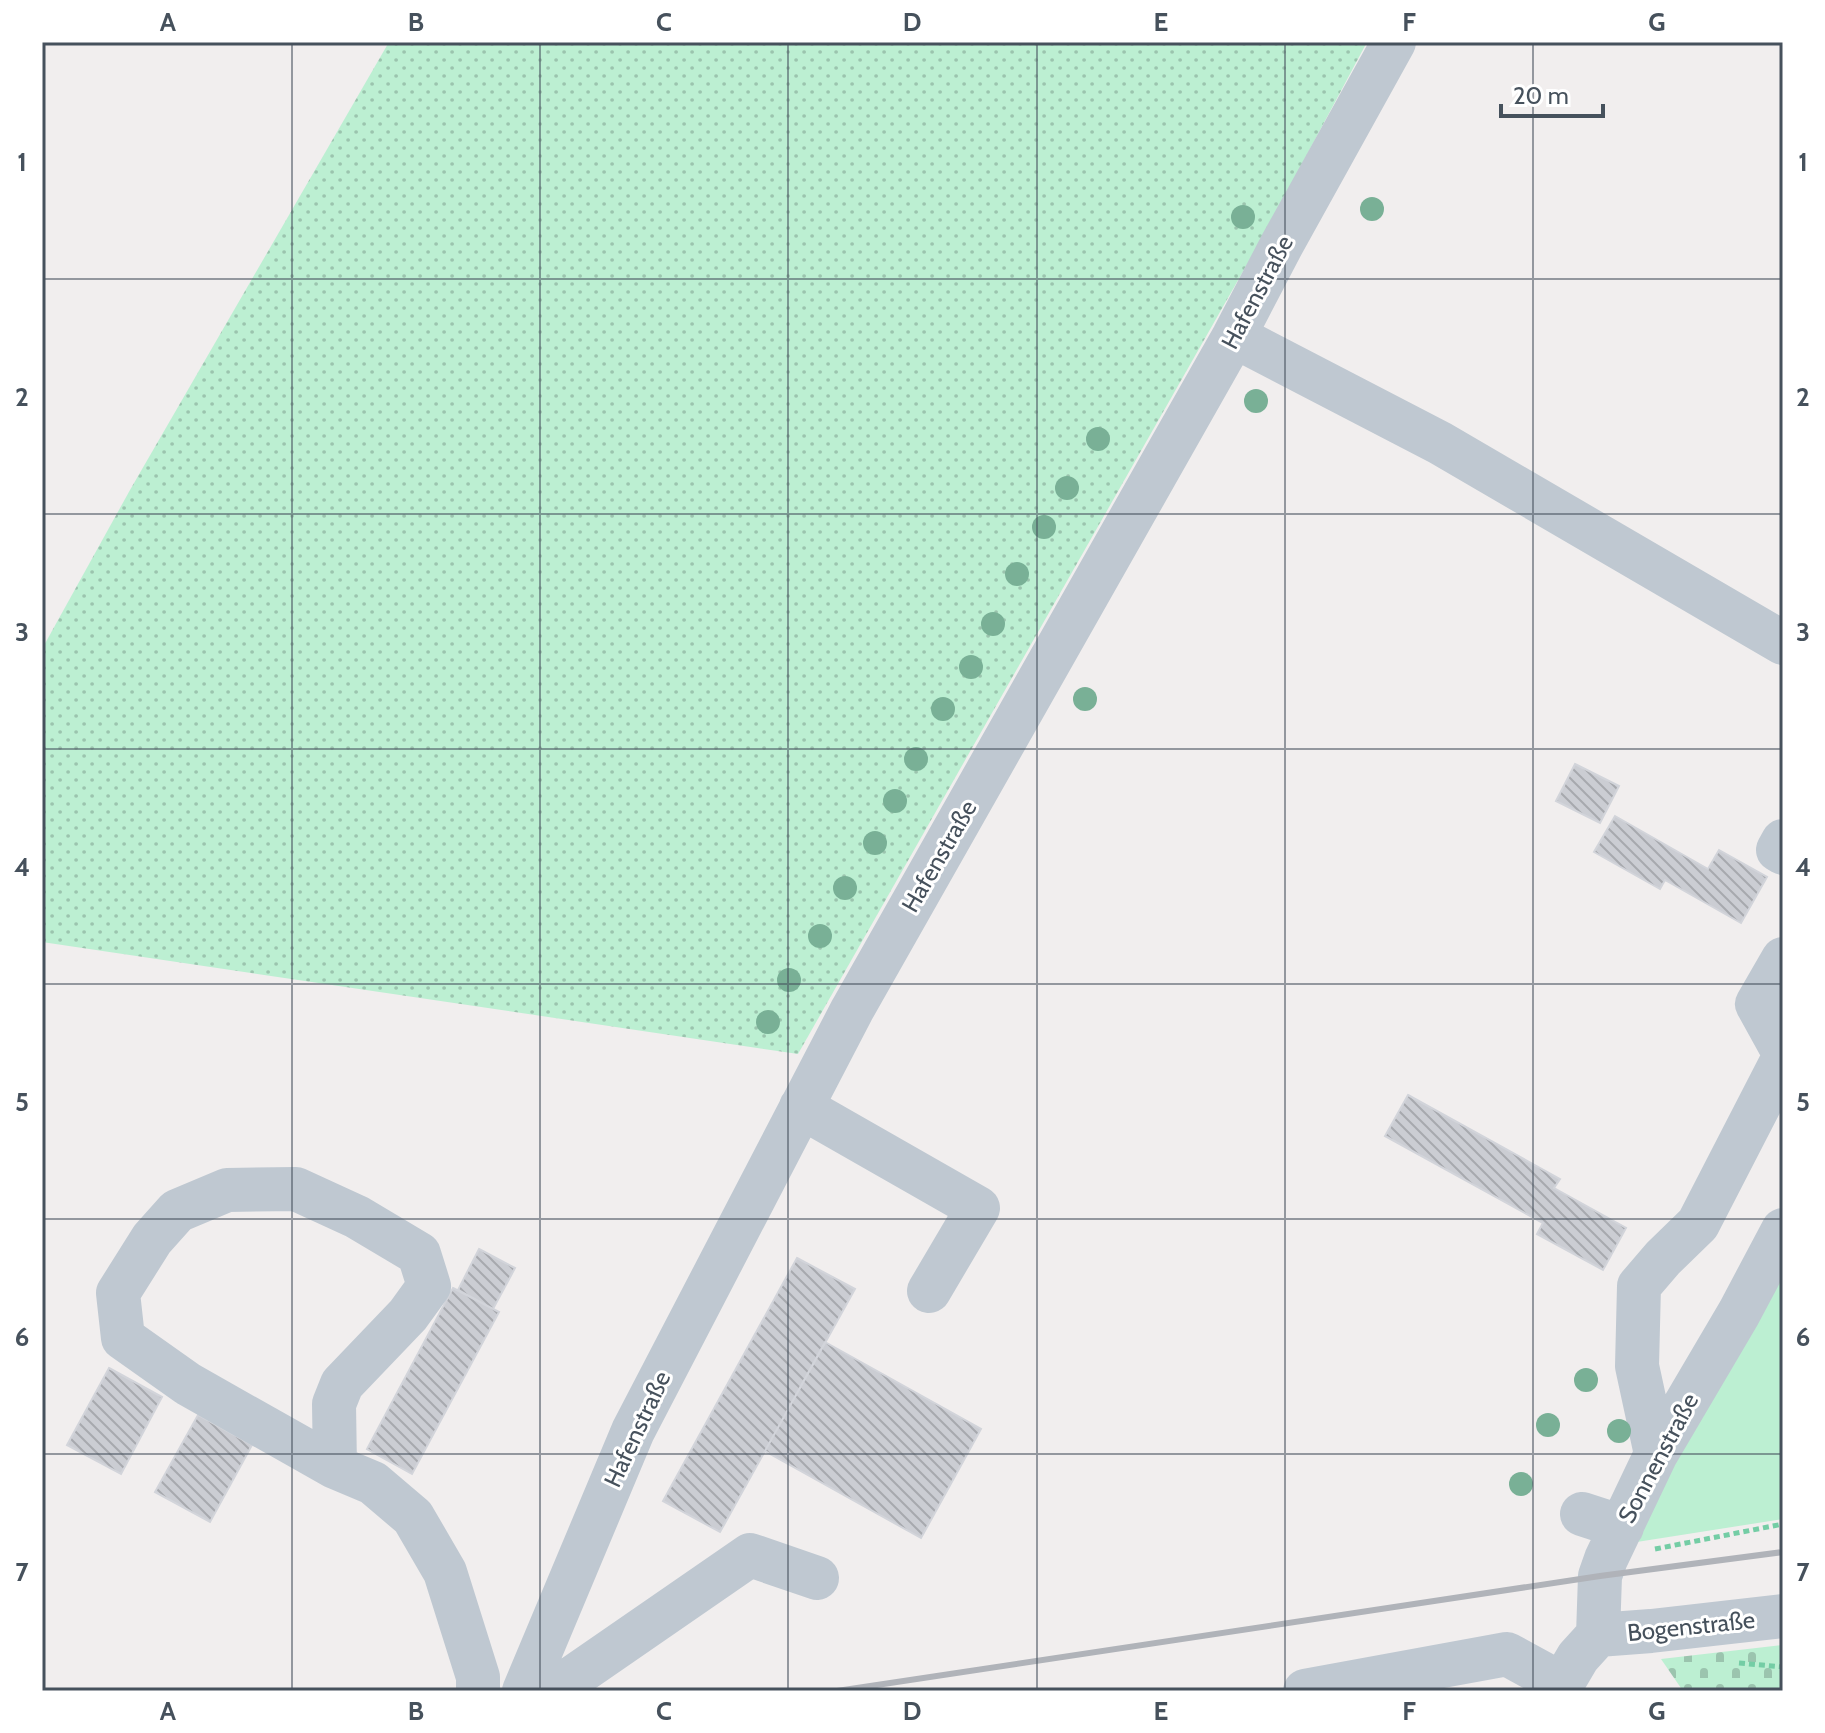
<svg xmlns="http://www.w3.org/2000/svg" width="1825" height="1733" viewBox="0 0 1825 1733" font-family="Cabin,sans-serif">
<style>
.grass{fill:url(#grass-dots)}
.cemetery{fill:url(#cemetery-stones)}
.garden{fill:#bcefd2}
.building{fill:url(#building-back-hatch);stroke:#d2d4da;stroke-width:2}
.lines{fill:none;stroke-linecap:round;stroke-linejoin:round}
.path{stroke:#74cda5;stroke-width:5;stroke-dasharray:6 4;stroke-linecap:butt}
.minor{stroke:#bfc8d1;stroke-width:44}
.rail{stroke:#b0b3b9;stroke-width:6}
.tree{fill:#79b096}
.grid{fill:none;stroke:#46515c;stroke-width:2;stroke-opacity:0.55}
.labels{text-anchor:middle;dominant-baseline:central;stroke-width:6;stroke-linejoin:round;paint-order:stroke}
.street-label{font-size:24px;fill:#46515c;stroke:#fff}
.neatline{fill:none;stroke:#46515c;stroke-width:3}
.grid-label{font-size:26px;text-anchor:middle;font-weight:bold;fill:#46515c}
</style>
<defs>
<pattern id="grass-dots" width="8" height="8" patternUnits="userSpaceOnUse" patternTransform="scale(2)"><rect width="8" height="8" fill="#bcefd2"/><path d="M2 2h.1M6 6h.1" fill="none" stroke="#9bc4ae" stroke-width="1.8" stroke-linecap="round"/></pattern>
<pattern id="cemetery-stones" width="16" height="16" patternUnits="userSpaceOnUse" patternTransform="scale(2)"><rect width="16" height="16" fill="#bcefd2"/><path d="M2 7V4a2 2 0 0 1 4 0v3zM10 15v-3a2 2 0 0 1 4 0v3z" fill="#9bc4ae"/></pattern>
<pattern id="building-back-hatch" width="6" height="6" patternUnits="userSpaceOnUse" patternTransform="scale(2)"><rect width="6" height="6" fill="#cbcdd3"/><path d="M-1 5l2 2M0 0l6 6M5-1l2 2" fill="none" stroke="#a7a9ae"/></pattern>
</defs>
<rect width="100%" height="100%" fill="#f1eeee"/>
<path class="grass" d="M389 42H1367L1270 224 798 1054 42 942V649L130 490Z"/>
<path class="cemetery" d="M1783 1645V1691H1683L1661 1659Z"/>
<path class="garden" d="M1783 1259V1519L1624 1544Z"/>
<path class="building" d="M1575 764 1619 786 1600 823 1556 801Z
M1615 816 1708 869 1719 850 1767 877 1741 923 1665 880 1660 889 1594 852Z
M1408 1095 1560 1179 1554 1188 1626 1228 1603 1270 1537 1234 1543 1223 1385 1136Z
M479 1249 515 1268 493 1309 458 1290Z
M797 1258 855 1289 720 1532 663 1501Z
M453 1288 499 1312 412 1474 367 1449Z
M825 1342 981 1429 921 1538 765 1451Z
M109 1368 162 1397 121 1474 67 1445Z
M198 1415 252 1445 210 1522 155 1492Z"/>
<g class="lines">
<path class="path" d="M1655 1549 1783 1524
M1739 1663 1783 1667"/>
<path class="minor" d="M1234 336 1440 443 1783 643
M1783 841 1778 850 1783 853
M1783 959 1757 1004 1783 1051
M801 1107 978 1208 929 1291
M1656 1454 1637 1366 1639 1286 1663 1258 1698 1224 1783 1059
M335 1467 334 1404 342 1384 408 1315 429 1286 419 1254 357 1217 296 1189 227 1190 177 1211 152 1239 118 1293 123 1338 188 1384 335 1467 373 1483 413 1517 445 1572 478 1677V1691
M1582 1514 1622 1527
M1598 1635 1651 1631 1783 1616
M524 1691 633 1431 852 1010 1234 336 1281 246 1394 42
M553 1691 750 1555 817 1578
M1305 1691 1507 1654 1562 1684
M1558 1691 1578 1657 1598 1635 1600 1576 1606 1559 1656 1454 1739 1313 1783 1230"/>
<path class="rail" d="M837 1691 1600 1576 1783 1552"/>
</g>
<g class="tree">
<circle cx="1372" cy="209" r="12"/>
<circle cx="1243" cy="217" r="12"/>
<circle cx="1256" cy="401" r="12"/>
<circle cx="1098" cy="439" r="12"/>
<circle cx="1067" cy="488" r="12"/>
<circle cx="1044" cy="527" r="12"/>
<circle cx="1017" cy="574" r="12"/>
<circle cx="993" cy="624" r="12"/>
<circle cx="971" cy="667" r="12"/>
<circle cx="1085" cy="699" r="12"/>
<circle cx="943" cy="709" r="12"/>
<circle cx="916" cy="759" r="12"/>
<circle cx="895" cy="801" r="12"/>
<circle cx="875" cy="843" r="12"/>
<circle cx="845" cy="888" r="12"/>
<circle cx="820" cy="936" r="12"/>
<circle cx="789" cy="980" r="12"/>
<circle cx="768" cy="1022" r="12"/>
<circle cx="1586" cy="1380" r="12"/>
<circle cx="1548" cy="1425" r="12"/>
<circle cx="1619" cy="1431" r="12"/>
<circle cx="1521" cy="1484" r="12"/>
</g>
<path class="grid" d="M292 42V1691M540 42V1691M788 42V1691M1037 42V1691M1285 42V1691M1533 42V1691M42 279H1783M42 514H1783M42 749H1783M42 984H1783M42 1219H1783M42 1454H1783"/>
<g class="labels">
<g class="street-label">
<text transform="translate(1257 292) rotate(-62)">Hafenstraße</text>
<text transform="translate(939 856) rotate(-60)">Hafenstraße</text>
<text transform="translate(637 1429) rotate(-65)">Hafenstraße</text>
<text transform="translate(1658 1458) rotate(-62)">Sonnenstraße</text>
<text transform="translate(1691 1626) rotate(-6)">Bogenstraße</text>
</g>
</g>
<rect width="1825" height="1733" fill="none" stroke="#ffffff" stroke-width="88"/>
<path d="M1501 104v12h102v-12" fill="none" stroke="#46515c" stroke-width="4"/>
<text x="1513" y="104" font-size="24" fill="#46515c" stroke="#ffffff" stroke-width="6" paint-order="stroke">20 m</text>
<rect x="44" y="44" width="1737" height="1645" class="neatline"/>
<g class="grid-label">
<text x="168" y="31">A</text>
<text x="416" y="31">B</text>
<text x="664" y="31">C</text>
<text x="912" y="31">D</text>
<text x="1161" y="31">E</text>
<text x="1409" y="31">F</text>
<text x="1657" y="31">G</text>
<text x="22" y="171">1</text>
<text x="1803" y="171">1</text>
<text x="22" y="406">2</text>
<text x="1803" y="406">2</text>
<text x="22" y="641">3</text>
<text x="1803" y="641">3</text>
<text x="22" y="876">4</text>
<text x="1803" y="876">4</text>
<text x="22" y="1111">5</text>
<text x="1803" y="1111">5</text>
<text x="22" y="1346">6</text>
<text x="1803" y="1346">6</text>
<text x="22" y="1581">7</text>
<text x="1803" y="1581">7</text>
<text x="168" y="1720">A</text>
<text x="416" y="1720">B</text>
<text x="664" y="1720">C</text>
<text x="912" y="1720">D</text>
<text x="1161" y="1720">E</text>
<text x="1409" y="1720">F</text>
<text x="1657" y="1720">G</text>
</g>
</svg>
